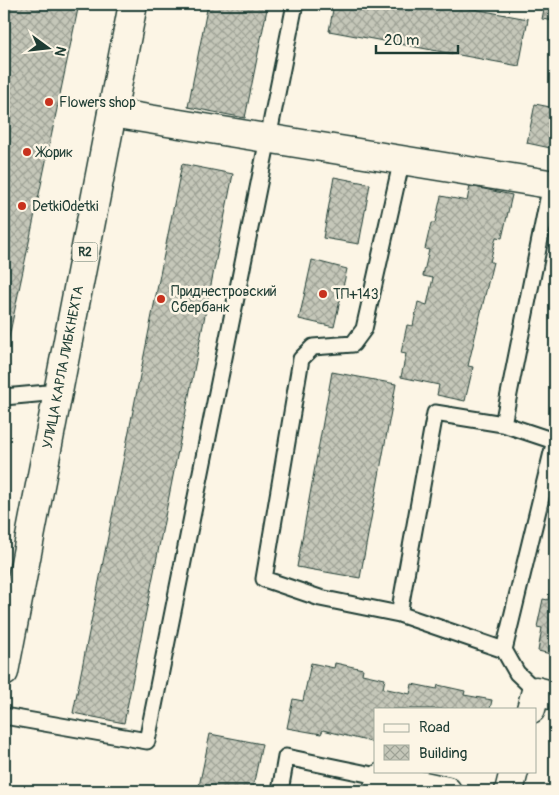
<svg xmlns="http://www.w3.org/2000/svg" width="559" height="795" viewBox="0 0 559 795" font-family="Pangolin,sans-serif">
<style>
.building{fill:url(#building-cross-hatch);stroke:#1f3d34}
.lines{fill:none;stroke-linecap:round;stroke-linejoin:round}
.service-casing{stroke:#1f3d34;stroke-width:19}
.minor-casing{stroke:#1f3d34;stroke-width:31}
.primary-casing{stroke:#1f3d34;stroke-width:31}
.service{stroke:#fcf5e5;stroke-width:15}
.minor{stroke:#fcf5e5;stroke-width:28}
.primary{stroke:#fcf5e5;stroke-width:28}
.poi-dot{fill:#c8321e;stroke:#fcf5e5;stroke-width:2}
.labels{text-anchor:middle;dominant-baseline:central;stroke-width:5;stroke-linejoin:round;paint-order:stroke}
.shield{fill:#fcf5e5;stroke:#617469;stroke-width:1}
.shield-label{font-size:12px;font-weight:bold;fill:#1f3d34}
.poi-label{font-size:14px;fill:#1f3d34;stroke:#fcf5e5;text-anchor:start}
.street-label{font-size:14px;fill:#1f3d34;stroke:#fcf5e5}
</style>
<defs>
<pattern id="building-cross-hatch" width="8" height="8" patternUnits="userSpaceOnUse" patternTransform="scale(1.25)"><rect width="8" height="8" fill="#c5c7b9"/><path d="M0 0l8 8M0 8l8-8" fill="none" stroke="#9fa397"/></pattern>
</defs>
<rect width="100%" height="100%" fill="#fcf5e5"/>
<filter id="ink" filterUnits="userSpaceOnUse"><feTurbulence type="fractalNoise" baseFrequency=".02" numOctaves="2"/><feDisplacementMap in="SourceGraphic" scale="10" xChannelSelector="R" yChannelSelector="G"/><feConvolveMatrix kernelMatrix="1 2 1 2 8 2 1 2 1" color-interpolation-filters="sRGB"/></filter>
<g filter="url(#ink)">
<path class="building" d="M7 4H79L8 342H4V22Z
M208 4H268L245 118 188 107Z
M334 4H446L528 19 519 66 329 31Z
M545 4H555V21L542 19Z
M535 104 555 108V149L527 143Z
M182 164 233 174 124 723 73 713Z
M334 177 370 184 359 244 323 238Z
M470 186 512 195 502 238 496 237 490 262H493L468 366 473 367 465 401 437 395 439 385 401 377 406 354 401 353 407 325 413 326 418 302 427 305 433 278 423 276 429 250 425 249 431 223H435L441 196 467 201Z
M312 260 347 269 334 327 299 319Z
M332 372 396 384 360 578 297 567Z
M553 577H555V655L538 651 542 628 537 627 543 599 548 600Z
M311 663 334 668 335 663 363 669 362 674 385 679 383 688 410 694 412 684 437 689 438 685 465 691 464 695 492 700 490 709H375V743L323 730 321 734 287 728 293 699 303 701Z
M210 734 262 744 252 791H198Z"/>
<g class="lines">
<defs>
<path id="service" d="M551 184 503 424 554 441
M4 397 58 392
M503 424 435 413 399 614 504 650
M399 614 320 598 264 579 301 359 313 347 353 344 364 329 402 159
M536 691 517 673 504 650 555 440
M4 716 147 741 295 4
M280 791 286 757 382 777"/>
<path id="minor" d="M112 113 555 185
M531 709 536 691 555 696
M377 791 382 777 447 791
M509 791 514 771"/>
<path id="primary" d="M4 672 133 4"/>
</defs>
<use href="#service" class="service-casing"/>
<use href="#minor" class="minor-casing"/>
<use href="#primary" class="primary-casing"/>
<use href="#service" class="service"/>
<use href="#minor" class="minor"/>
<use href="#primary" class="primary"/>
</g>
</g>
<g class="poi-dot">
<circle cx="49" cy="102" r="5"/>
<circle cx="27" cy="152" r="5"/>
<circle cx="22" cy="206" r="5"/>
<circle cx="323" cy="294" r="5"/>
<circle cx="161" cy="299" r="5"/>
</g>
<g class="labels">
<rect class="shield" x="72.5" y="242.5" width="25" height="19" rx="4"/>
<g class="shield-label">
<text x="85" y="252">R2</text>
</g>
<g class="poi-label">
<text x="59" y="102">Flowers shop</text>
<text x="37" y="152">Жорик</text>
<text x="32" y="206">DetkiOdetki</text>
<text x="171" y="291">Приднестровский<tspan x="171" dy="16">Сбербанк</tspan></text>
<text x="333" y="294">ТП+143</text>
</g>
<g class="street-label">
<text transform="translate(63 367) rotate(-79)">УЛИЦА КАРЛА ЛИБКНЕХТА</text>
</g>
</g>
<rect width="559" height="795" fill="none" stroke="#fcf5e5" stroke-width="20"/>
<rect x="10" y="10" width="539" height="775" fill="none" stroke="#1f3d34" stroke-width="2" filter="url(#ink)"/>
<rect x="374" y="708" width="162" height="65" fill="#fcf5e5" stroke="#a4ab9e"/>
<rect x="384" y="724" width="25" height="8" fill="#fcf5e5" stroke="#a4ab9e"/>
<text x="419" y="732" font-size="15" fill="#1f3d34">Road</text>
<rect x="384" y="745" width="25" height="15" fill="url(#building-cross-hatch)" stroke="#a4ab9e"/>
<text x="419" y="758" font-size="15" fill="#1f3d34">Building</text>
<g transform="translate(48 48) rotate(105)" stroke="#fcf5e5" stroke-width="4" paint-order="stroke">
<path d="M0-4L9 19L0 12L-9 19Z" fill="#1f3d34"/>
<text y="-8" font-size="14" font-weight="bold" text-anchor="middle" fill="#1f3d34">N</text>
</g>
<path d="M376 45v8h82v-8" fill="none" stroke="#1f3d34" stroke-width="2.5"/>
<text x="384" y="45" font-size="15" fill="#1f3d34" stroke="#fcf5e5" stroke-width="4" paint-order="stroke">20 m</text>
</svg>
